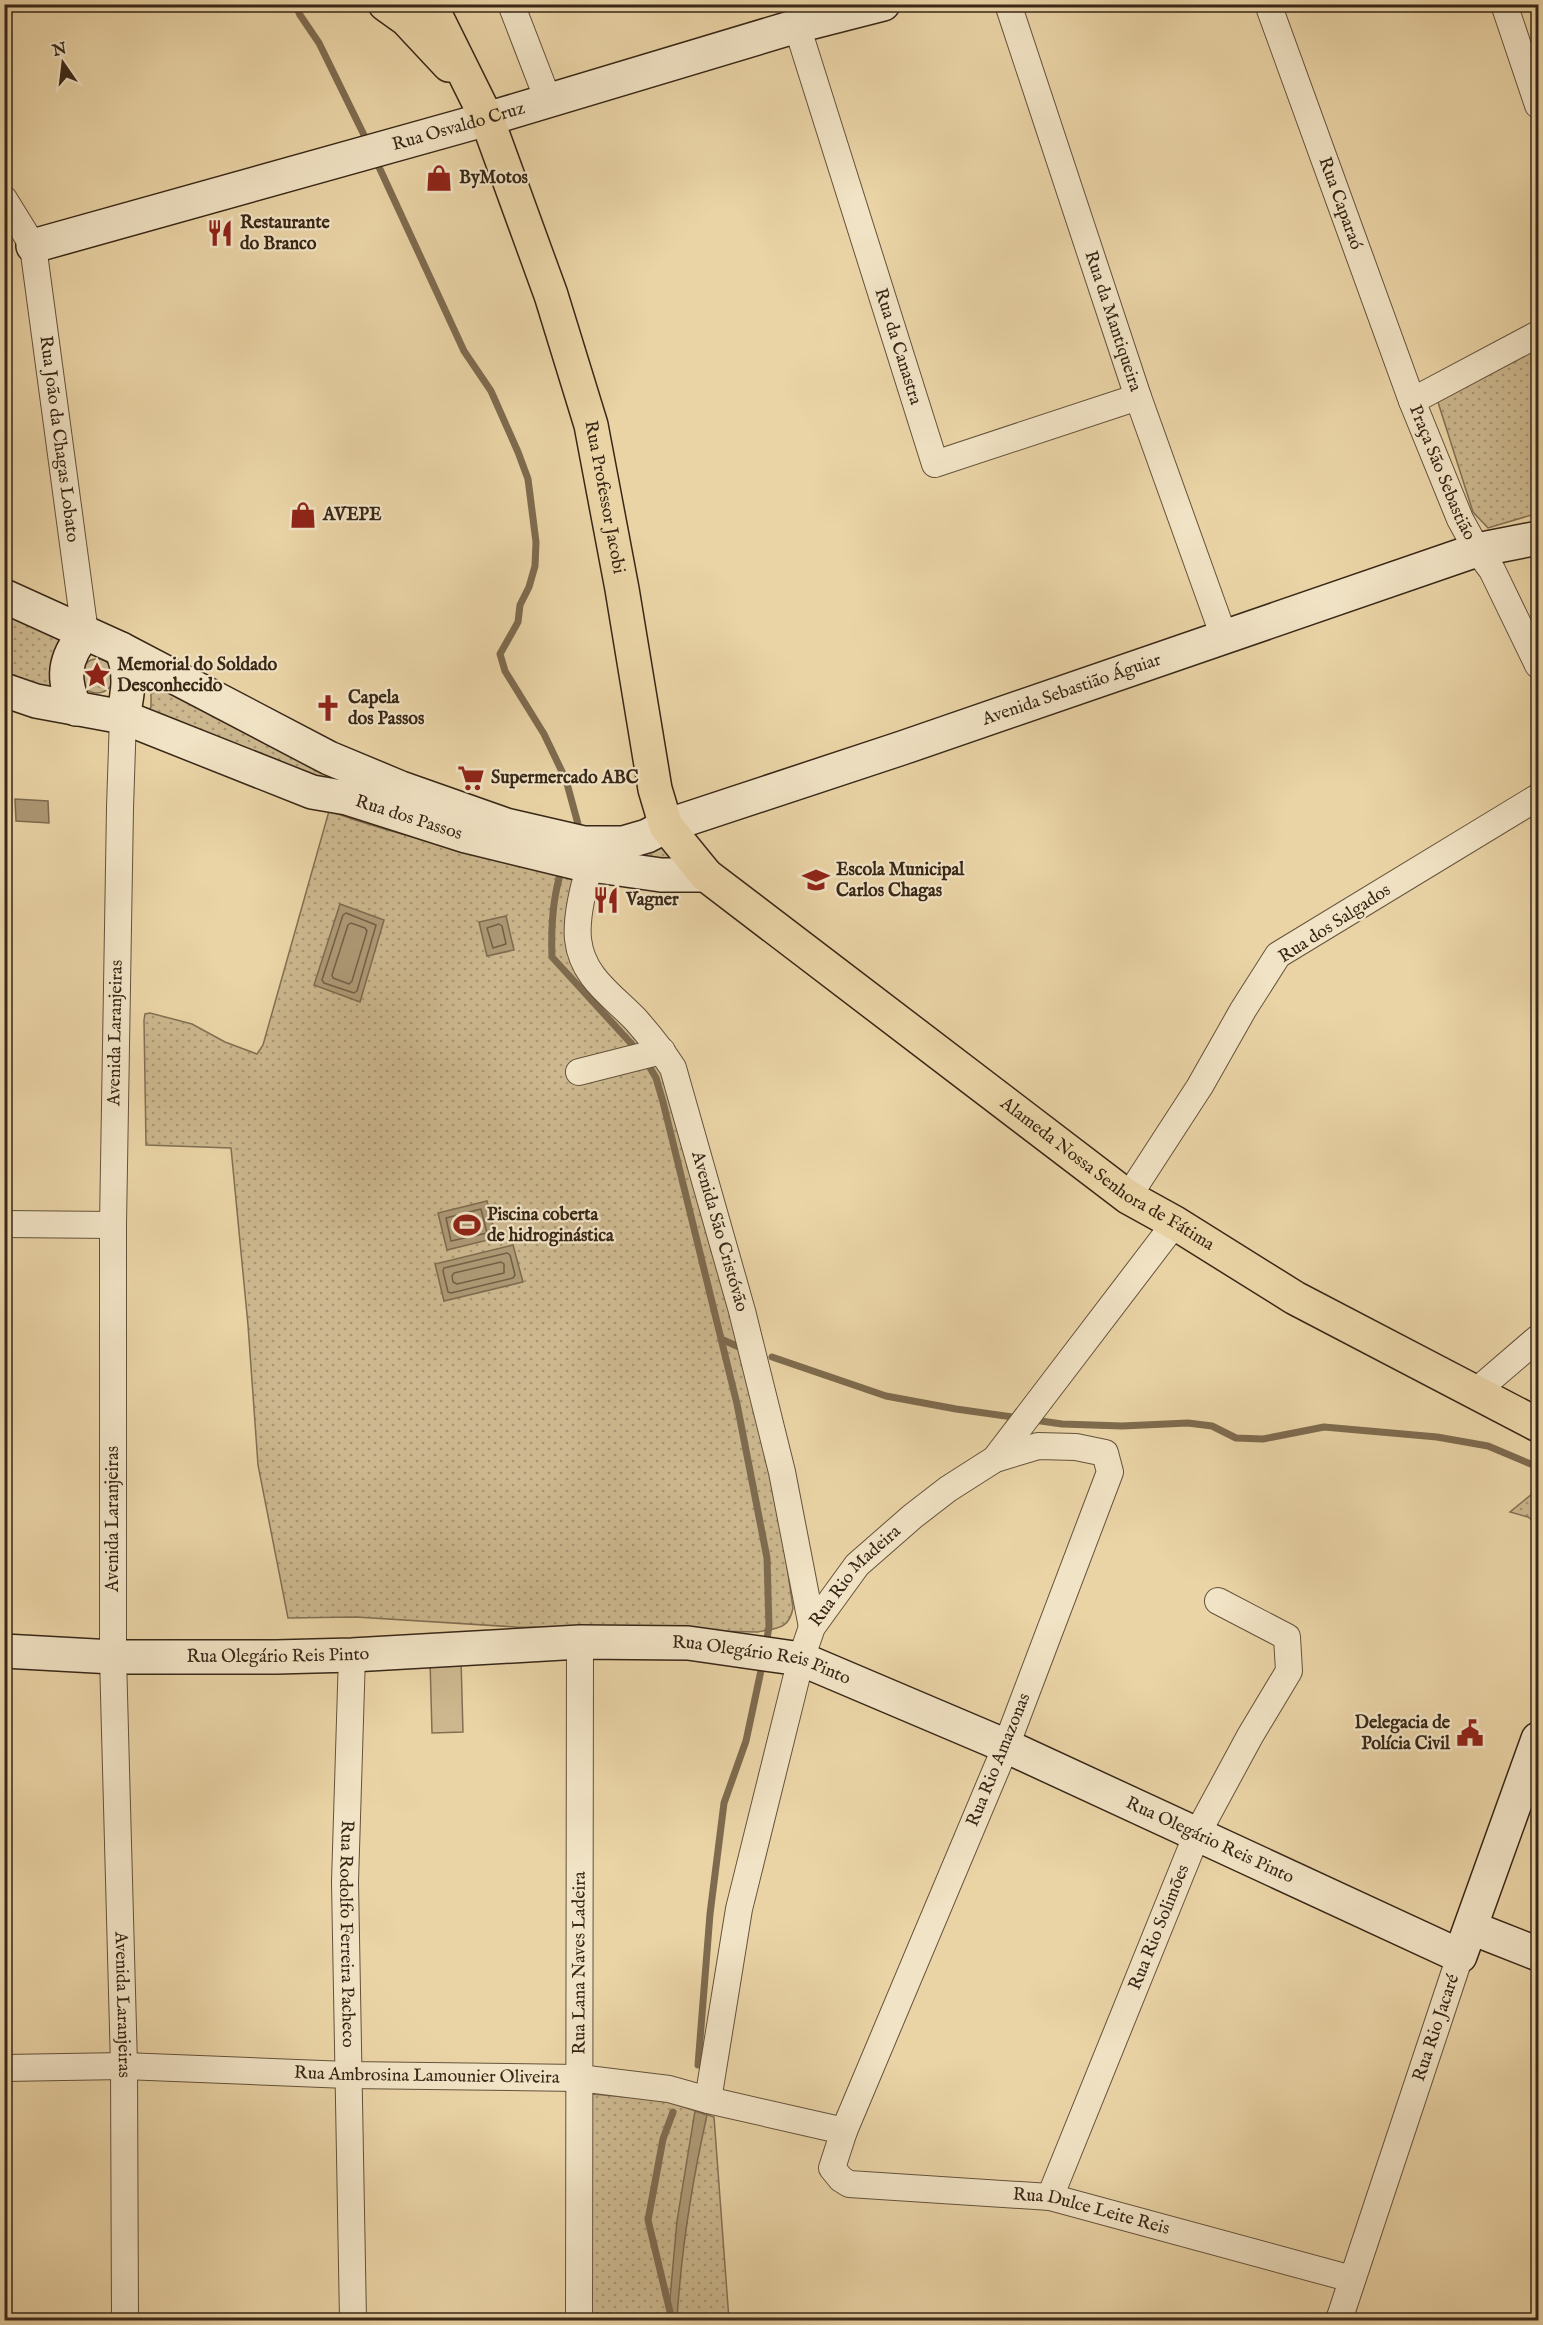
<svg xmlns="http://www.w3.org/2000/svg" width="1543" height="2325" viewBox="0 0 1543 2325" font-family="'IM FELL English',serif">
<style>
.grass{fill:#ccb78e;stroke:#826f52;stroke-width:1.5}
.park{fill:url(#park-dots);stroke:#826f52;stroke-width:1.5}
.water{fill:#ad9975;stroke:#7e6b4f;stroke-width:1.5}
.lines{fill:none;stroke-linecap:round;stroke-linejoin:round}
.shore{stroke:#726046;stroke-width:1.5}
.stream{stroke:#7e6b4f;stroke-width:7}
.street-casing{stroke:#64523b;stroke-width:28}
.secondary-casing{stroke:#382717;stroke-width:36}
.primary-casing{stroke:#382717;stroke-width:36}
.street{stroke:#f1e3c5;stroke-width:26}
.secondary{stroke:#f1e3c5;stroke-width:33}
.primary{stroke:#ead4a6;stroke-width:33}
.labels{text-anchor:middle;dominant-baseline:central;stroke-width:4.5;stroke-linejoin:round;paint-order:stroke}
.street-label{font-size:18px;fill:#382717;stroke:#f1e3c5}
.poi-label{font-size:18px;font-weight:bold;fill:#382717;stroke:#f1e3c5;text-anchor:start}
</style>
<defs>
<pattern id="park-dots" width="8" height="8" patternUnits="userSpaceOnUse" patternTransform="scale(1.5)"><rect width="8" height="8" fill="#ccb78e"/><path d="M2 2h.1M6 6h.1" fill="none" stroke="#a79573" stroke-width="1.8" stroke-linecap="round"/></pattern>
</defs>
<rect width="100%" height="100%" fill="#ead4a6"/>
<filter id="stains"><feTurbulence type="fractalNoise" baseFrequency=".00333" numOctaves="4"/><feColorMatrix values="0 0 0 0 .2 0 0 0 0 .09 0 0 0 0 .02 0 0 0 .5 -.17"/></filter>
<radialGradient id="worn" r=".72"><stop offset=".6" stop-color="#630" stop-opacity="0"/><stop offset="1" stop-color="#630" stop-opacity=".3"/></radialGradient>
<path class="grass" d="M461 1659 463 1732 432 1733 430 1660Z"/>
<path class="park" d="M1538 345V513L1488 528 1473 512 1437 399Z
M4 603 77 638 56 693 5 679Z
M80 676a17 17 0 1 1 34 0a17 17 0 1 1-34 0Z
M151 678 508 828 662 833 675 865 504 843 143 718 151 707Z
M329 811C412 841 496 857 582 874L570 931 659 1063 751 1377 784 1546 793 1608C789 1630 776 1628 758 1632L516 1627 356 1617 288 1618 258 1465 248 1325 231 1148 146 1145 144 1020 145 1014 150 1013 192 1024 225 1042 257 1054 263 1045Z
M1538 1489V1525L1528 1517 1510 1512Z
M592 2094 663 2100 714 2117 729 2320H592L590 2117Z"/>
<path class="water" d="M15 799 48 801 49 823 16 821Z
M340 904 384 920 360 1002 314 985Z
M506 916 514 950 487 956 479 922Z
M487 1201 496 1238 447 1250 438 1213Z
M513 1245 523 1282 444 1301 435 1264Z
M695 2111 707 2115C692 2182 681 2252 677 2320H668L677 2221Z"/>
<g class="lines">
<path class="shore" d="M346 913 376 925 357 991 354 993 324 983 322 980 343 915Z
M351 923 365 928 367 931 352 981 349 984 333 978 332 975 348 925Z
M499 924 502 926 506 944 493 948 487 928Z
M481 1209 487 1233 451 1241 446 1218Z
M475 1218 478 1220V1228L459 1233 456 1232V1223Z
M507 1253 510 1255 515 1275 513 1278 451 1293 448 1292 443 1271 444 1268Z
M501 1262 504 1264V1273L457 1284 453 1282 452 1276 454 1273Z"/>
<path class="stream" d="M295 4 300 15 319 43 364 135
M379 167 464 351 491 391 518 452 528 479 536 542 535 566 529 587 520 605 518 622 500 654 505 671 544 734 566 780 578 824 575 833
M562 869C553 895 551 930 552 957L638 1051
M645 1059 656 1078 663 1102 737 1404 767 1558 769 1627 766 1644
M721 1339 739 1347
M772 1357 886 1396 956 1409 1020 1418
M1034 1420 1062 1424 1122 1426 1188 1423 1212 1426 1236 1438 1263 1439 1324 1427 1437 1437 1488 1446 1533 1465 1538 1470
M698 2065 710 1914 724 1803 746 1741 763 1661
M672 2320 648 2220 663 2139 673 2112"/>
<defs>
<g id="street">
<path d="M511 4 548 100"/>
<path id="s1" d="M1008 4 1138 397 1224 637"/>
<path id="s2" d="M1268 4 1412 401 1460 519 1477 550 1492 570 1538 665"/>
<path d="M1504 4 1538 105"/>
<path id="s3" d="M797 26 935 464 1138 397"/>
<path id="s4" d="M4 199 33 246 85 633"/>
<path d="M1412 401 1538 334"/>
<path id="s5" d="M123 717 120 808 113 1225V1657L124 2066 125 2320"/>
<path id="s6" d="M590 865C584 885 576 918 578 939 582 977 612 995 636 1020 650 1036 662 1051 673 1068L742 1311 782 1472 812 1627"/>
<path d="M579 1072 662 1051"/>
<path d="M1128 1197 1200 1086 1243 1010 1278 955 1538 797"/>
<path d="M4 1224 113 1225"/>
<path d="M1474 1393 1538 1338"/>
<path id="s7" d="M995 1459 1038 1446 1076 1447 1105 1453 1110 1472 1006 1746 844 2131 832 2168 841 2179 849 2184 1050 2197 1352 2279"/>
<path id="s8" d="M352 1655 345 1882 353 2320"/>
<path id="s9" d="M4 2068 124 2066 347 2075 579 2078 669 2089 708 2100 844 2131"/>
<path id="s10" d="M708 2100 739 1909 801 1659 812 1627 857 1565 913 1516 948 1489 995 1459 1175 1223"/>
<path id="s11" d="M1050 2197 1197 1834 1250 1736 1289 1671 1287 1637 1218 1601"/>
<path id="s12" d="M579 2320 580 1642"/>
<path id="s13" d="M1339 2320 1460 1956"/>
</g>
<g id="secondary">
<path id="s14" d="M33 246 487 119 797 26 883 4"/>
<path id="s15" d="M4 596 121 649 329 758 401 788 506 825 584 843H623L647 836 666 826 902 748 1477 550 1538 538"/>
<path d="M121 649C132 673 128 692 123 717"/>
<path id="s16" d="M4 690 36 701 123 717 312 792 347 798 466 836 577 863 661 875H706"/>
<path d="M76 709C61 679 64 658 85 633"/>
<path id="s17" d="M4 1651 113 1657H276L352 1655 580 1642 688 1643 801 1659 1006 1746 1460 1956 1538 1739"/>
<path d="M1472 1928 1538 1954"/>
</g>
<g id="primary">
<path d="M385 4 406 19 449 65"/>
<path id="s18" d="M430 4 487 119 551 295 591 425 622 589 655 789 666 826 706 875 1128 1197 1175 1223 1295 1298 1538 1425"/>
</g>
</defs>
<use href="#street" class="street-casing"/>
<use href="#secondary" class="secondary-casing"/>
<use href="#primary" class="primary-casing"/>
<use href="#street" class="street"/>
<use href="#secondary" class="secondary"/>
<use href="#primary" class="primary"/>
</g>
<defs>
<symbol id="shop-bare" viewBox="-9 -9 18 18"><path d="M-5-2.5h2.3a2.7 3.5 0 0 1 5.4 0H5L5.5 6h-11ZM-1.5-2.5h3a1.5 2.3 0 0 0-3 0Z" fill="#8f2418" stroke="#f1e3c5" stroke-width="2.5" paint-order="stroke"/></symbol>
<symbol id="restaurant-bare" viewBox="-9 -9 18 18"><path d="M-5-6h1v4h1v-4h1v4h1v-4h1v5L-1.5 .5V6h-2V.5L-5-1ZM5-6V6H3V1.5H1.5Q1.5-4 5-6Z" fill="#8f2418" stroke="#f1e3c5" stroke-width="2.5" paint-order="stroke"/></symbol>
<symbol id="sight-bare" viewBox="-9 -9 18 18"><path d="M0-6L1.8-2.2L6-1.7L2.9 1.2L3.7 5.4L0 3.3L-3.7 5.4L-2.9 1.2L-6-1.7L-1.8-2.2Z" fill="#8f2418" stroke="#f1e3c5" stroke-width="2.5" paint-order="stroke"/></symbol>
<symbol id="church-bare" viewBox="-9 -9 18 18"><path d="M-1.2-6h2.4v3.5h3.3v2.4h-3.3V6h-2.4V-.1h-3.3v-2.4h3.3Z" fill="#8f2418" stroke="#f1e3c5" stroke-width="2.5" paint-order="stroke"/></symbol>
<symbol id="supermarket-bare" viewBox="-9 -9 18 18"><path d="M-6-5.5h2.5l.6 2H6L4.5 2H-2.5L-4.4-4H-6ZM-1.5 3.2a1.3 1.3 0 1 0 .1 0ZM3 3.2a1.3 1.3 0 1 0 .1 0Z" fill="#8f2418" stroke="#f1e3c5" stroke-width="2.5" paint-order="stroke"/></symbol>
<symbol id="school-bare" viewBox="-9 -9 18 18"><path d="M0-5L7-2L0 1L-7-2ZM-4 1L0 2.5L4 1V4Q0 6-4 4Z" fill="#8f2418" stroke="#f1e3c5" stroke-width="2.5" paint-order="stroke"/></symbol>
<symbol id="stadium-bare" viewBox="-9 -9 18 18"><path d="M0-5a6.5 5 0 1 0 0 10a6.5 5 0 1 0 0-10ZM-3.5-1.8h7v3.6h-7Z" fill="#8f2418" stroke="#f1e3c5" stroke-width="2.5" paint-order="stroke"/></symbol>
<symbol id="civic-bare" viewBox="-9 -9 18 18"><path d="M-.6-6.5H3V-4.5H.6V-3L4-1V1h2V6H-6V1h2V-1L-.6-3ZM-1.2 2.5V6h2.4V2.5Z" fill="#8f2418" stroke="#f1e3c5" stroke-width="2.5" paint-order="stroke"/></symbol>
</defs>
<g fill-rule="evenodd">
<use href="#shop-bare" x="420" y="159" width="38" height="38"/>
<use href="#restaurant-bare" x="201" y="214" width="38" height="38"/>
<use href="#shop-bare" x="284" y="496" width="38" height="38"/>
<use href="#sight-bare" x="78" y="656" width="38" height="38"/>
<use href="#church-bare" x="309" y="689" width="38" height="38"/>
<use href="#supermarket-bare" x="452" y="759" width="38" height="38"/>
<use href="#school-bare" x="797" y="861" width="38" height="38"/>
<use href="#restaurant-bare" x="587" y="881" width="38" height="38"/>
<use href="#stadium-bare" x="448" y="1206" width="38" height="38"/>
<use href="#civic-bare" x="1451" y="1714" width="38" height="38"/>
</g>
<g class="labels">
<g class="street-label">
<text stroke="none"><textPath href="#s14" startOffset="442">Rua Osvaldo Cruz</textPath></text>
<text stroke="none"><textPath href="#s2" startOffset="212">Rua Caparaó</textPath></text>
<text stroke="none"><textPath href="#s1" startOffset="334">Rua da Mantiqueira</textPath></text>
<text stroke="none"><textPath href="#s3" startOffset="336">Rua da Canastra</textPath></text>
<text stroke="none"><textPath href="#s4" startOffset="250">Rua João da Chagas Lobato</textPath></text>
<text stroke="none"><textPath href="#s2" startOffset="500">Praça São Sebastião</textPath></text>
<text stroke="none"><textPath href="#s18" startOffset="525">Rua Professor Jacobi</textPath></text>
<text stroke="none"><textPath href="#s15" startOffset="1146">Avenida Sebastião Águiar</textPath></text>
<text stroke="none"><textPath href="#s16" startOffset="426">Rua dos Passos</textPath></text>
<text transform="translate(1335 924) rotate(-33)">Rua dos Salgados</text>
<text transform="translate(116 1033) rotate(-89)">Avenida Laranjeiras</text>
<text stroke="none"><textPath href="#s18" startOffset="1424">Alameda Nossa Senhora de Fátima</textPath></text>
<text stroke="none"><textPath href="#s6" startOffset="408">Avenida São Cristóvão</textPath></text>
<text transform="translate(113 1519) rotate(-90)">Avenida Laranjeiras</text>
<text stroke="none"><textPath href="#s10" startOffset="552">Rua Rio Madeira</textPath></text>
<text stroke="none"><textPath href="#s17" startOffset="274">Rua Olegário Reis Pinto</textPath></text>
<text stroke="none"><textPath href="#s17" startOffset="760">Rua Olegário Reis Pinto</textPath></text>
<text transform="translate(999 1760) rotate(-68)">Rua Rio Amazonas</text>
<text stroke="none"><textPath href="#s17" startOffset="1246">Rua Olegário Reis Pinto</textPath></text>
<text stroke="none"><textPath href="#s11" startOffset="291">Rua Rio Solimões</textPath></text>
<text stroke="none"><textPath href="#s8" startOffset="279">Rua Rodolfo Ferreira Pacheco</textPath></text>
<text stroke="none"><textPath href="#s12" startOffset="357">Rua Lana Naves Ladeira</textPath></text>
<text stroke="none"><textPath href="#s5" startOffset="1288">Avenida Laranjeiras</textPath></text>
<text stroke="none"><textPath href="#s13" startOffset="308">Rua Rio Jacaré</textPath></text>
<text stroke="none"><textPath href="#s9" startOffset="423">Rua Ambrosina Lamounier Oliveira</textPath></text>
<text stroke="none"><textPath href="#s7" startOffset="1150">Rua Dulce Leite Reis</textPath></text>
</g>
<g class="poi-label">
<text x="459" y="178">ByMotos</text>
<text x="240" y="223">Restaurante<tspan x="240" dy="21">do Branco</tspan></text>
<text x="323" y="515">AVEPE</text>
<text x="117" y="665">Memorial do Soldado<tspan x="117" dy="21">Desconhecido</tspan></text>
<text x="348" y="698">Capela<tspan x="348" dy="21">dos Passos</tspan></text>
<text x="491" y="778">Supermercado ABC</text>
<text x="836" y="870">Escola Municipal<tspan x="836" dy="21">Carlos Chagas</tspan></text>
<text x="626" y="900">Vagner</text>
<text x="487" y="1215">Piscina coberta<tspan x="487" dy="21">de hidroginástica</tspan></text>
<text x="1450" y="1723" text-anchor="end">Delegacia de<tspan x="1450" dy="21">Polícia Civil</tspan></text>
</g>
</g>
<rect width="1543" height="2325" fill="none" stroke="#ead4a6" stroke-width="24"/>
<rect x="6" y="6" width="1531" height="2313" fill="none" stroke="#382717" stroke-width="3"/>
<rect x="12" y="12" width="1519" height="2301" fill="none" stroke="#382717" stroke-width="1.5"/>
<g transform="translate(63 63) rotate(346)" stroke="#f1e3c5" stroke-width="4.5" paint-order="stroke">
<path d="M0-4.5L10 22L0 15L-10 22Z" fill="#382717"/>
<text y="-9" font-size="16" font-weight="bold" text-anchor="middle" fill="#382717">N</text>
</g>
<rect width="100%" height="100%" filter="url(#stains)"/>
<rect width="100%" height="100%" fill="url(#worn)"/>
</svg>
